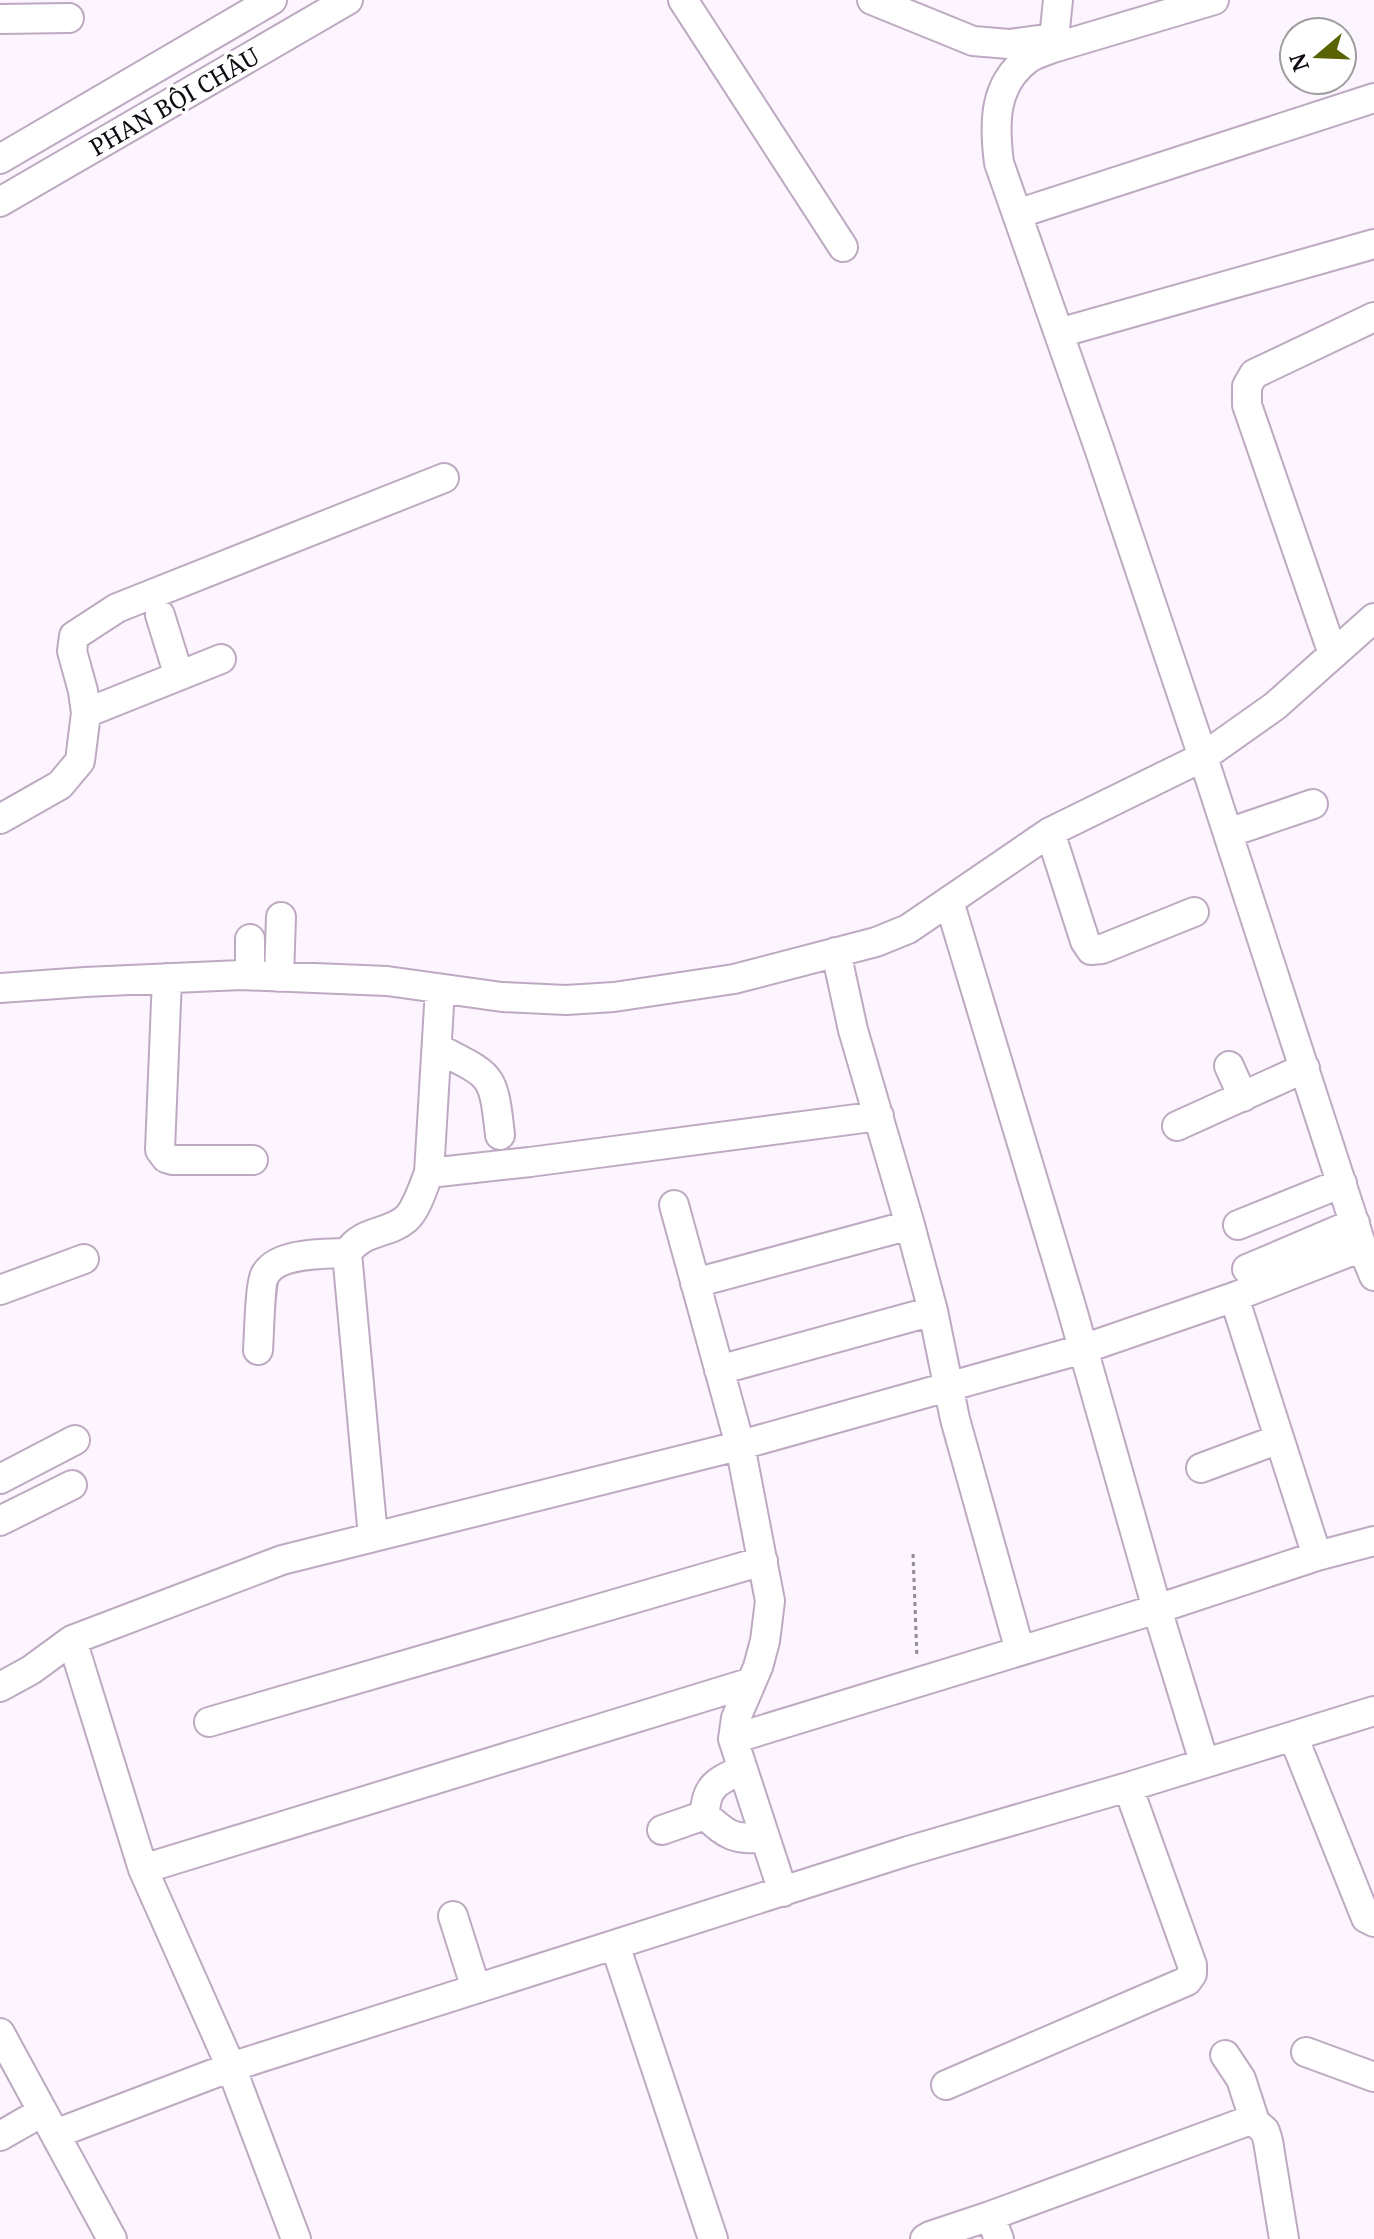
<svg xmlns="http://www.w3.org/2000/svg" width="1374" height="2239" viewBox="0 0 1374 2239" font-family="'Noto Serif',serif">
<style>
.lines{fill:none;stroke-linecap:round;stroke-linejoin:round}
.minor-casing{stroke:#bdaac2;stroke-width:32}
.path{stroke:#928b94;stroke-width:3;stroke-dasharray:4 4;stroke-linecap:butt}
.minor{stroke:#fff;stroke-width:28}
.labels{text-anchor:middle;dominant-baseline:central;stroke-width:7;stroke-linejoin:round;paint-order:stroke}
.street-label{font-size:24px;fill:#0f0911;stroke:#fff}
</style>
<rect width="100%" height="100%" fill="#fcf4fe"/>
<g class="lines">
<defs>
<path id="minor" d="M683 0 843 247
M872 0 973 41 1009 44 1053 38
M1214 0 1053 48C1045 51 1035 54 1029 58 993 84 994 124 999 163L1099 448 1203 757 1362 1247 1374 1276
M0 19 69 18
M1053 48 1058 0
M0 159 272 0
M0 202 348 0
M1017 214 1374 98
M1059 333 1374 244
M160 615 179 676
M1333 654 1247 405V386L1254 374 1374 317
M86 713 221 659
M0 819 60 785 80 761 86 713 83 691 72 651 74 636 117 608 444 478
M1050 832 1085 941 1091 950 1102 949 1194 912
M1228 833 1313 804
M949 901 1071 1306 1157 1609 1204 1762
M836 952 853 1030 910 1225 933 1311 955 1419 1020 1651
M250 975V939
M279 977 281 917
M167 978 160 1150 166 1158 173 1160H253
M0 988 85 982 241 975 387 981 502 997 566 1000 614 997 734 979 876 942 908 929 1050 832 1203 757 1275 706 1374 618
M437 1048C492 1077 493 1071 500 1135
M1229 1066 1243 1097
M1177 1126 1305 1068
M429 1173 440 989
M674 1205 740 1445 770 1601 765 1641 758 1667 736 1718 733 1739 783 1892
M1238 1225 1342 1183
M1247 1269 1355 1223
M695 1283 910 1225
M0 1290 84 1259
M1234 1297 1317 1556
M258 1350C259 1337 260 1282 265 1275 277 1252 325 1254 347 1253
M719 1370 933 1311
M1201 1468 1279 1439
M0 1479 75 1440
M0 1521 72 1485
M373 1537 347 1253C363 1229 387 1235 406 1219 417 1209 423 1187 429 1173L530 1162 879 1116
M72 1640 143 1869 231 2067 296 2239
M0 1687 31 1670 72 1640 282 1560 730 1448 1083 1349 1234 1297 1362 1247
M209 1722 763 1561
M1293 1736 1366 1918 1374 1922
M733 1739 1157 1609 1317 1556 1374 1541
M705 1815C729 1837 733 1839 765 1838
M662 1830 705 1815C705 1786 718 1780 743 1770
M143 1869 749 1683
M453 1916 476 1989
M615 1945 713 2239
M0 2033 112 2239
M1306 2052 1374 2077
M1225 2055 1241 2079 1255 2122 1265 2131 1268 2141 1284 2239
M946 2085 1187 1981 1192 1974V1965L1128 1787
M55 2134 231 2067 908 1851 1128 1787 1374 1711
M0 2136 42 2112
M925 2239 930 2236 990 2216
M999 2239 990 2216 1245 2122H1255"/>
</defs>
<use href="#minor" class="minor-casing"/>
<path class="path" d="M913 1554 917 1658"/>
<use href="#minor" class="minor"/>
</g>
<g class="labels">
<g class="street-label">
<text transform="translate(174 101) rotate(-30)">PHAN BỘI CHÂU</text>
</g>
</g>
<g transform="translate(1318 56) rotate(251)"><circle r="38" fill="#ffffff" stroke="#9f9da0" stroke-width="2"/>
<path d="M0-6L14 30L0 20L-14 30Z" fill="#596303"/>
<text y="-12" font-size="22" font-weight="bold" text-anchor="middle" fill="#0f0911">N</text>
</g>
</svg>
